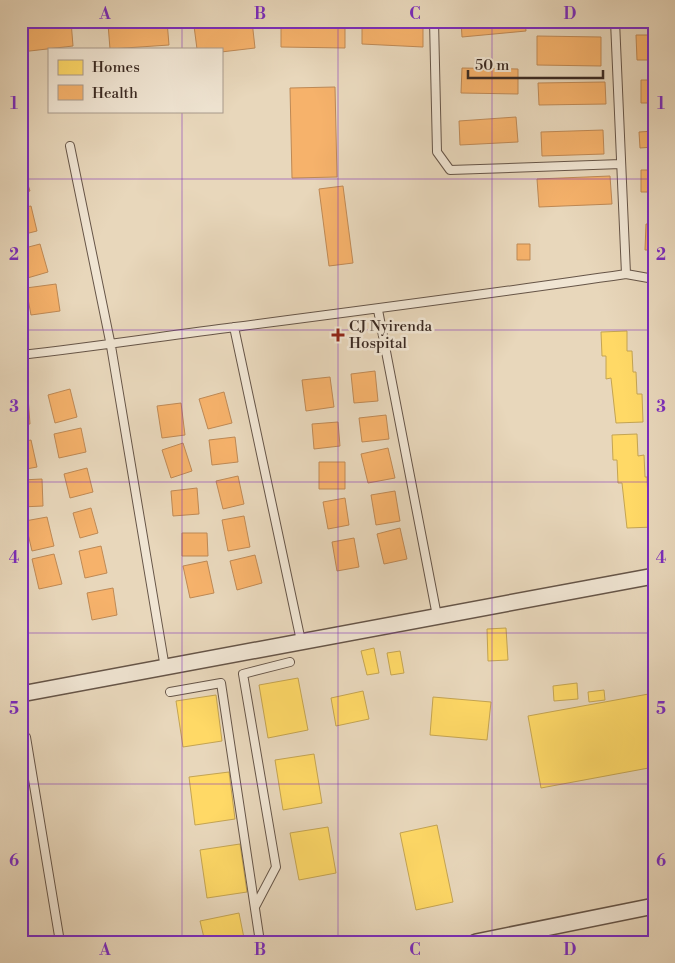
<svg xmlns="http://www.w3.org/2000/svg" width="675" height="963" viewBox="0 0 675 963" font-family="'Libre Bodoni',serif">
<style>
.homes{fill:#ffd966;stroke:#c4a452}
.health{fill:#f6b26b;stroke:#be8955}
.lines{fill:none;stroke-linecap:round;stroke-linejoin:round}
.service-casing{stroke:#665548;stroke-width:10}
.minor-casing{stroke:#665548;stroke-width:18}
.service{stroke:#f0e5d3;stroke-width:8}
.minor{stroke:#f0e5d3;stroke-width:15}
.grid{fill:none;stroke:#7b2cbf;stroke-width:1;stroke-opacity:0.55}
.poi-dot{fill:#8f2418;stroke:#f0e5d3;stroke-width:2}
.labels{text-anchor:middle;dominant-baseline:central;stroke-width:5;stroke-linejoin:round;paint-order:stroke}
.poi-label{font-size:15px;fill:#3b2a22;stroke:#f0e5d3;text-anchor:start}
.neatline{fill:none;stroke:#7b2cbf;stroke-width:2}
.grid-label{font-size:16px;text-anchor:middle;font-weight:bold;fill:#7b2cbf}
</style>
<rect width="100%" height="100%" fill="#e8d7bb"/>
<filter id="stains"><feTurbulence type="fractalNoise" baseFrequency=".004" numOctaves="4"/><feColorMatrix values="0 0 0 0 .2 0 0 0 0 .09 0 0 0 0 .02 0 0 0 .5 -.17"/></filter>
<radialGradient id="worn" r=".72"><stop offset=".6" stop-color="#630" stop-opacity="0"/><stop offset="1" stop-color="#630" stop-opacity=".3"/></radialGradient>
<path class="homes" d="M650 322H654V346H651Z
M627 331V351H632L633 372H636L637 394H642L643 422 616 423 611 378 606 379V356H602L601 332Z
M637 434 638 456 644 455 645 477H647L648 499H653L654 527 627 528 622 483H618L617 460H613L612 435Z
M506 628 508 660 488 661 487 629Z
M374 648 379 673 367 675 361 651Z
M400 651 404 673 391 675 387 653Z
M298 678 308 730 268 738 259 685Z
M577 683 578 699 554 701 553 686Z
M604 690 605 700 589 702 588 692Z
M363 691 369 719 336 726 331 698Z
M654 693V767L541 788 528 716Z
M216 695 222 741 183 747 176 701Z
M433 697 491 702 487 740 430 735Z
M314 754 322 803 283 810 275 760Z
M229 772 235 819 195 825 189 777Z
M437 825 453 902 416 910 400 833Z
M328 827 336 873 299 880 290 833Z
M240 844 247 892 207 898 200 850Z
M239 913 244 938 228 942H205L200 921Z"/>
<path class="health" d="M21 21H71L73 46 21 52Z
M167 21 169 45 110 49 108 24Z
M236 21H252L255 48 221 52V49H197L194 26Z
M281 21H345V48L281 47Z
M362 21 423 23V47L362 44Z
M461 21H525L526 31 462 37Z
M636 35H654V60H637Z
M537 36 601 37V66L537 65Z
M462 68 518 69V94L461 93Z
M641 80H654V103H641Z
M605 82 606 104 539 105 538 83Z
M335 87 337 177 292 178 290 88Z
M516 117 518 142 460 145 459 121Z
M603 130 604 154 542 156 541 132Z
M654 131V147L640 148 639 132Z
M21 163 30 191 21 193Z
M641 170H654V192H641Z
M610 176 612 204 539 207 537 179Z
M343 186 353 263 329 266 319 189Z
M31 206 37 231 21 235V208Z
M646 224H654V250H645Z
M40 244 48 272 24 279 21 268V249Z
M517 244H530V260H517Z
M56 284 60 311 31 315 26 288Z
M375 371 378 401 354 403 351 374Z
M330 377 334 407 306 411 302 380Z
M70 389 77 417 55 423 48 395Z
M224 392 232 423 208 429 199 399Z
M28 397 30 424 21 425V398Z
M181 403 185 435 162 438 157 406Z
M386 415 389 439 362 442 359 418Z
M338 422 340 446 314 449 312 424Z
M81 428 86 452 59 458 54 434Z
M235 437 238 462 212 465 209 440Z
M31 440 37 467 21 470V442Z
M183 443 192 471 171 478 162 450Z
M388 448 395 478 368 483 361 454Z
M319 462H345V489H319Z
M87 468 93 492 70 498 64 474Z
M238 476 244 504 223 509 216 481Z
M42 479 43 506 21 507V480Z
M197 488 199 514 173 516 171 491Z
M395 491 400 521 376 525 371 495Z
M345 498 349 525 328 529 323 502Z
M91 508 98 533 80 538 73 513Z
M244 516 250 547 228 551 222 520Z
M47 517 54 546 32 551 25 521Z
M400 528 407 559 384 564 377 534Z
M182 533H207L208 556H182Z
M354 538 359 567 337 571 332 542Z
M101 546 107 573 85 578 79 551Z
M54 554 62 584 39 589 32 559Z
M255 555 262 583 237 590 230 561Z
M207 561 214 593 190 598 183 566Z
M113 588 117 615 92 620 87 593Z"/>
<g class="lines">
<defs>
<path id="service" d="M434 21 437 152 450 170 621 164
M615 21 626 274
M70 146 111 346 165 668
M378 310 437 616
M234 327 301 641
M21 355C93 347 164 336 235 327 366 310 496 293 626 274L654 279
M170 692 221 683 260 942
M26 737 60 942
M255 907 276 867 243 674 290 662"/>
<path id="minor" d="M21 694 654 576
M476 942 654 906"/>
</defs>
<use href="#service" class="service-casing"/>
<use href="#minor" class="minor-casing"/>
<use href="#service" class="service"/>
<use href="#minor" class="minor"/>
</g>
<path class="grid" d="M182 21V49M338 21V942M492 21V942M182 111V942M21 179H654M21 330H654M21 482H654M21 633H654M21 784H654"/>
<path class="poi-dot" d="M335.5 327.5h5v5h5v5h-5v5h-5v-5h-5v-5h5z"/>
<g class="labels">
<g class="poi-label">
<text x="349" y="326">CJ Nyirenda<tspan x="349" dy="17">Hospital</tspan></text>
</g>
</g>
<rect width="675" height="963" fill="none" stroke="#e8d7bb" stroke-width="55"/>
<rect x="48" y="48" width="175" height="65" fill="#f0e5d3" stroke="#a89a8c"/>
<rect x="58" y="60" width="25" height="15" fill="#ffd966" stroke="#a89a8c"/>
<text x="92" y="72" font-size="15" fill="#3b2a22">Homes</text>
<rect x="58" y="85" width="25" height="15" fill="#f6b26b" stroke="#a89a8c"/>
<text x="92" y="98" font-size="15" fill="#3b2a22">Health</text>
<path d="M468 70v8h135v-8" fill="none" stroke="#3b2a22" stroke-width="2.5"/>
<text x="475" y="70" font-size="15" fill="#3b2a22" stroke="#f0e5d3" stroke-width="4" paint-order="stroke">50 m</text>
<rect x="28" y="28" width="620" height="908" class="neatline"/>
<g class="grid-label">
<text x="105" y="19">A</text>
<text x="260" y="19">B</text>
<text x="415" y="19">C</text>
<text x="570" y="19">D</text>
<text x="14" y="109">1</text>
<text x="661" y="109">1</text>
<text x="14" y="260">2</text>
<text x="661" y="260">2</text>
<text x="14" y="412">3</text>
<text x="661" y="412">3</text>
<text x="14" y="563">4</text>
<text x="661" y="563">4</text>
<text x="14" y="714">5</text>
<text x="661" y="714">5</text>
<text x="14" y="866">6</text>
<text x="661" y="866">6</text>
<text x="105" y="955">A</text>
<text x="260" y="955">B</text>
<text x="415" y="955">C</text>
<text x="570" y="955">D</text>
</g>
<rect width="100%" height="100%" filter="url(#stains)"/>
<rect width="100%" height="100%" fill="url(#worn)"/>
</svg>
